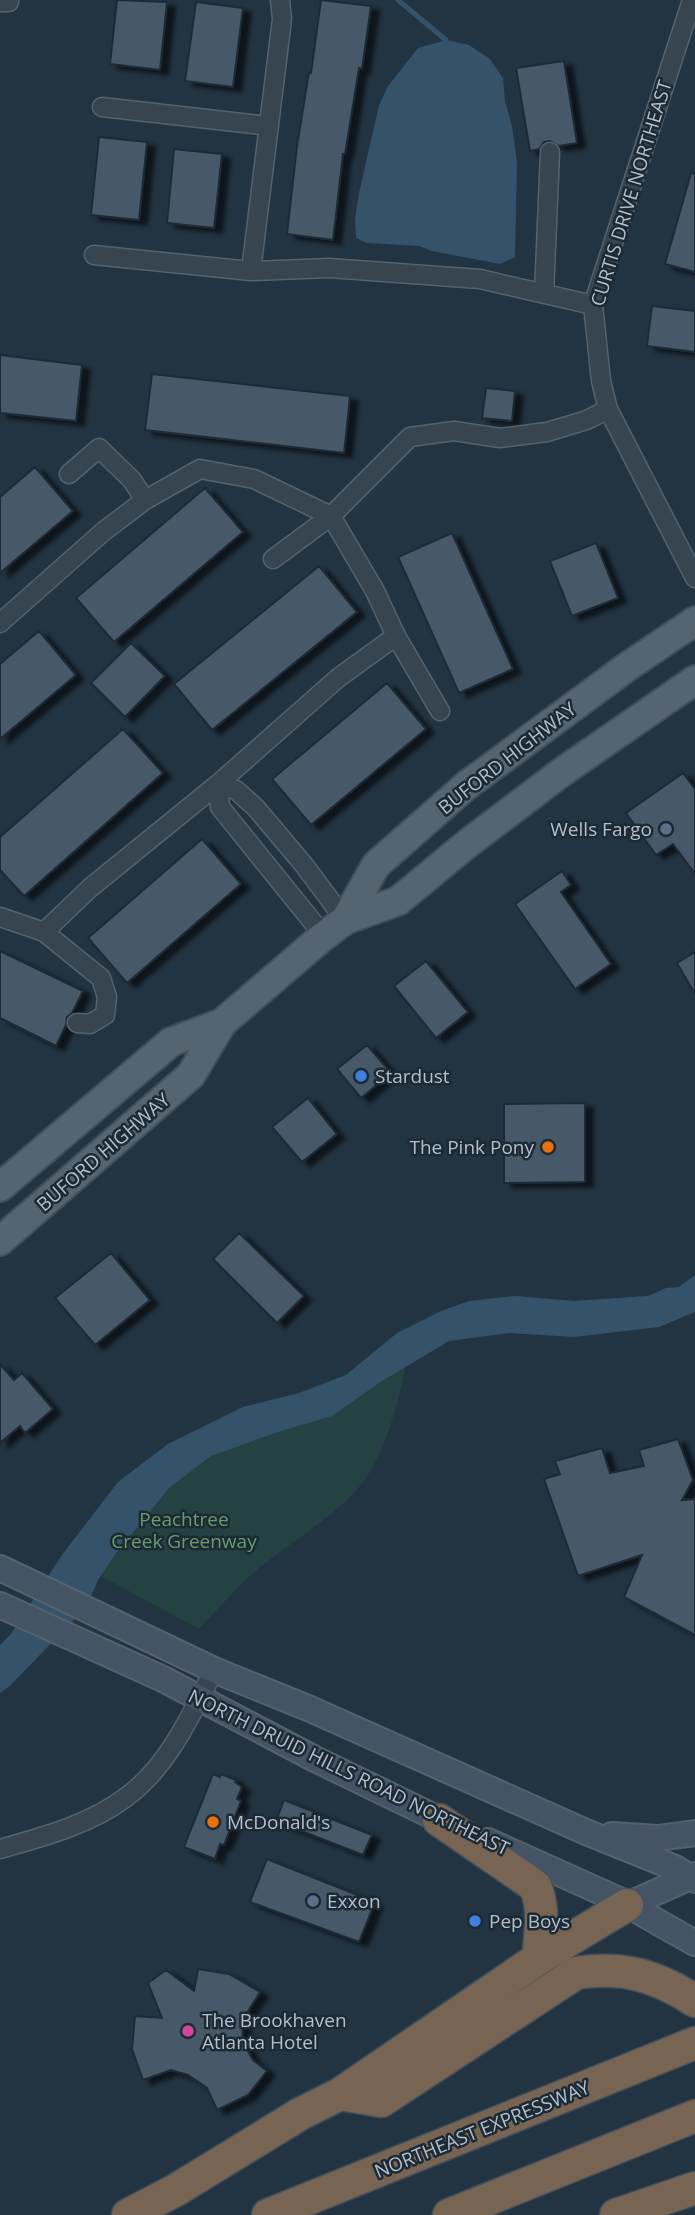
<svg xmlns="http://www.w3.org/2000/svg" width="695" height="2215" viewBox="0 0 695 2215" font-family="'Open Sans',sans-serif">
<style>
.green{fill:#244241}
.water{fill:#345269}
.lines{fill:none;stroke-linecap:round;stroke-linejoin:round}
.stream{stroke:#345269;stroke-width:5}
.building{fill:#465967;stroke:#1d2c37;stroke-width:2;filter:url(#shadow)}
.street-casing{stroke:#54626e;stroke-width:21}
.secondary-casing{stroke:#54626e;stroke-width:28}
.primary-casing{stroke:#404e59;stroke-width:32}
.highway-casing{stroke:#414f5b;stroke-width:35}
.street{stroke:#364550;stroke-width:18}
.secondary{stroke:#445464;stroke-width:24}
.primary{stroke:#546470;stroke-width:28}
.highway{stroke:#776453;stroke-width:32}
.service-dot{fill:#5c6f8a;stroke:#1b2a35;stroke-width:2.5}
.shop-dot{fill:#3f7fe0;stroke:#1b2a35;stroke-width:2.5}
.food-dot{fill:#e8710a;stroke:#1b2a35;stroke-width:2.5}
.hotel-dot{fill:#d1479c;stroke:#1b2a35;stroke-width:2.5}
.labels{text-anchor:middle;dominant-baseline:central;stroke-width:5;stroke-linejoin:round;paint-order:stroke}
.street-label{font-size:19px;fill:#b3bfcb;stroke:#1b2a35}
.poi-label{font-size:19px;fill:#b3bfcb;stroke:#1b2a35;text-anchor:start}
.park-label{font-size:19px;fill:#679e6c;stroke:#1b2a35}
</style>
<defs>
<filter id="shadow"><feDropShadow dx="8" dy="4.5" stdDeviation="2" flood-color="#0009"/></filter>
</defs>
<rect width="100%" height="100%" fill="#223341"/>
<path class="green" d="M695 1275V1290L409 1346C404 1384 388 1447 366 1478 338 1517 287 1543 251 1575 233 1592 216 1611 199 1629L62 1555 118 1482 168 1444 243 1407 299 1393 346 1375 397 1333 441 1311 475 1301 515 1296 574 1301 648 1296 679 1287Z"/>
<path class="water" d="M446 40 469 45 490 59 503 78 505 101 512 126 517 162 515 257 500 264 432 251 419 246 367 243 356 238 355 219 359 193 379 105 388 86 418 48Z
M695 1275V1312L659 1327 574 1337 509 1333 449 1341 382 1381 332 1416 278 1432 211 1456 169 1488 114 1556 98 1580 87 1606 10 1686 0 1693V1645L10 1635 62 1555 118 1482 168 1444 243 1407 299 1393 346 1375 397 1333 441 1311 469 1301 515 1296 574 1301 648 1296 666 1288 679 1287Z"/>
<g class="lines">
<path class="stream" d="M398 0 446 40"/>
</g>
<path class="building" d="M117 0 167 2 160 70 110 64Z
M321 0 371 6 362 69 359 68 345 154H343L333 240 287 234 297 146 309 72 311 73Z
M196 2 243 8 233 87 185 81Z
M564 61 577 143 559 146 550 141 544 142 539 149 530 151 516 68Z
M99 137 147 142 139 220 91 215Z
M174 149 222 154 214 228 167 223Z
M691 173 695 174V272L665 264Z
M652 306 695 311V352L647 346Z
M0 355 82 365 76 421 0 413Z
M152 374 350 396 344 453 145 430Z
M486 388 515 391 512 421 482 418Z
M35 467 73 511 0 573V497Z
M205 488 243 532 114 642 76 598Z
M452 533 513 669 459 693 398 557Z
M596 543 618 598 572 616 550 561Z
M319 566 357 612 212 730 174 684Z
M39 631 76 675 0 739V664Z
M131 643 165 676 125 717 91 683Z
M387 683 426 729 311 825 272 779Z
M123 729 163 773 24 896 0 870V837Z
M683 773 695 789V874L673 844 656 855 626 813Z
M202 839 241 884 127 983 88 938Z
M562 871 571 885 561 892 611 964 575 989 515 904Z
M0 951 83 991 72 1013 67 1017 66 1025 56 1046 0 1018Z
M695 952V994L677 963Z
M426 961 468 1012 436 1038 394 986Z
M367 1045 391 1073 361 1098 337 1069Z
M308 1098 337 1134 302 1162 272 1127Z
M585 1103V1182L504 1183V1104Z
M239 1233 304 1296 277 1323 213 1259Z
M111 1253 150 1300 95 1345 55 1298Z
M0 1364 14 1380 22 1373 53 1409 25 1433 20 1426 0 1443Z
M678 1439 693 1480 682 1500 695 1499V1635L624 1597 642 1555 578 1576 544 1479 560 1474 555 1461 602 1448 610 1473 644 1466 639 1450Z
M213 1774 220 1777 221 1774 236 1780 235 1782 242 1787 237 1799 241 1801 224 1845 220 1844 215 1859 184 1847Z
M284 1800 372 1835 363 1855 276 1821Z
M267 1859 375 1902 359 1942 250 1902Z
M198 1969 229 1974 260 1992 242 2021 243 2042 253 2060 267 2071 248 2095 217 2110 207 2088 188 2075 171 2070 143 2080 132 2049 135 2016 162 2018 148 1983 166 1970 194 1991Z"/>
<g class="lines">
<defs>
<path id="street" d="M280 0 282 19 251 271 329 268 480 279 593 305
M692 0 593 305 601 381 608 409 695 578
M0 2H9
M102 107 269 126
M94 255 251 271
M544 294 550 152
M69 474 99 448 132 480 145 500
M273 559 331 516 410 437 454 431 500 438 547 432 587 420 608 409
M0 623 104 531 145 500 200 469 254 479 331 516 375 591 396 636 338 678 218 784 90 888 44 932 0 917
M396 636 440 711
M218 784 236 790 256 808 304 865 345 920
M218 784 220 807 324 936
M44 932 101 978 107 997 105 1015 90 1024 77 1023
M0 1849C42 1837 89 1825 125 1798 168 1767 191 1715 214 1670"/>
<path id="secondary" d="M0 1568 214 1670 308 1708 586 1832 675 1868 695 1880
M0 1605 163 1679 315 1759 455 1827
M612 1835 658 1838 695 1833
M488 1841 619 1900 695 1943
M627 1905 695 1875"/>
<path id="primary" d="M345 920 376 865 467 785 627 667 695 621
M0 1187 171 1042 222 1023 320 939 345 920 398 901 467 844 562 772 695 680
M0 1241 191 1075 222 1023"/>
<path id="highway" d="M439 1820 535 1886C546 1911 539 1933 539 1958
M340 2094 381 2101 576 1973C622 1966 656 1975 695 2001
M128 2215 176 2190 300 2114 340 2094 539 1958 627 1905
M268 2215 695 2043
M449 2215 695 2116
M616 2215 695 2188"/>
</defs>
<use href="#street" class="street-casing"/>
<use href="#secondary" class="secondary-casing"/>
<use href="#primary" class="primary-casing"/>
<use href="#highway" class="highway-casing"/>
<use href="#street" class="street"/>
<use href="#secondary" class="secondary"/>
<use href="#primary" class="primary"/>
<use href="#highway" class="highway"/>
</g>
<g class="service-dot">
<circle cx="666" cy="829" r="7"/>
<circle cx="313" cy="1901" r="7"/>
</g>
<g class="shop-dot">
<circle cx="361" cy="1076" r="7"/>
<circle cx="475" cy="1921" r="7"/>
</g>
<g class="food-dot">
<circle cx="548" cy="1147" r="7"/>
<circle cx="213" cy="1822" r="7"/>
</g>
<circle class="hotel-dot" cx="188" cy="2031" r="7"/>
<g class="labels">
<g class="street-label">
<text transform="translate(631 193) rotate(-73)">CURTIS DRIVE NORTHEAST</text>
<text transform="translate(507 758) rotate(-38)">BUFORD HIGHWAY</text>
<text transform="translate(103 1152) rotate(-41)">BUFORD HIGHWAY</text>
<text transform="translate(349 1772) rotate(26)">NORTH DRUID HILLS ROAD NORTHEAST</text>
<text transform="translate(482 2129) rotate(-22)">NORTHEAST EXPRESSWAY</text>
</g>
<g class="poi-label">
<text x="652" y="829" text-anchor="end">Wells Fargo</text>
<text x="375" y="1076">Stardust</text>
<text x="534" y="1147" text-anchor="end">The Pink Pony</text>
<text x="227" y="1822">McDonald's</text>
<text x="327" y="1901">Exxon</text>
<text x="489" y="1921">Pep Boys</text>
<text x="202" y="2020">The Brookhaven<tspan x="202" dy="22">Atlanta Hotel</tspan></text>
</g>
<g class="park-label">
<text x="184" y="1519">Peachtree<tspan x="184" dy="22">Creek Greenway</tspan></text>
</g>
</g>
</svg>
